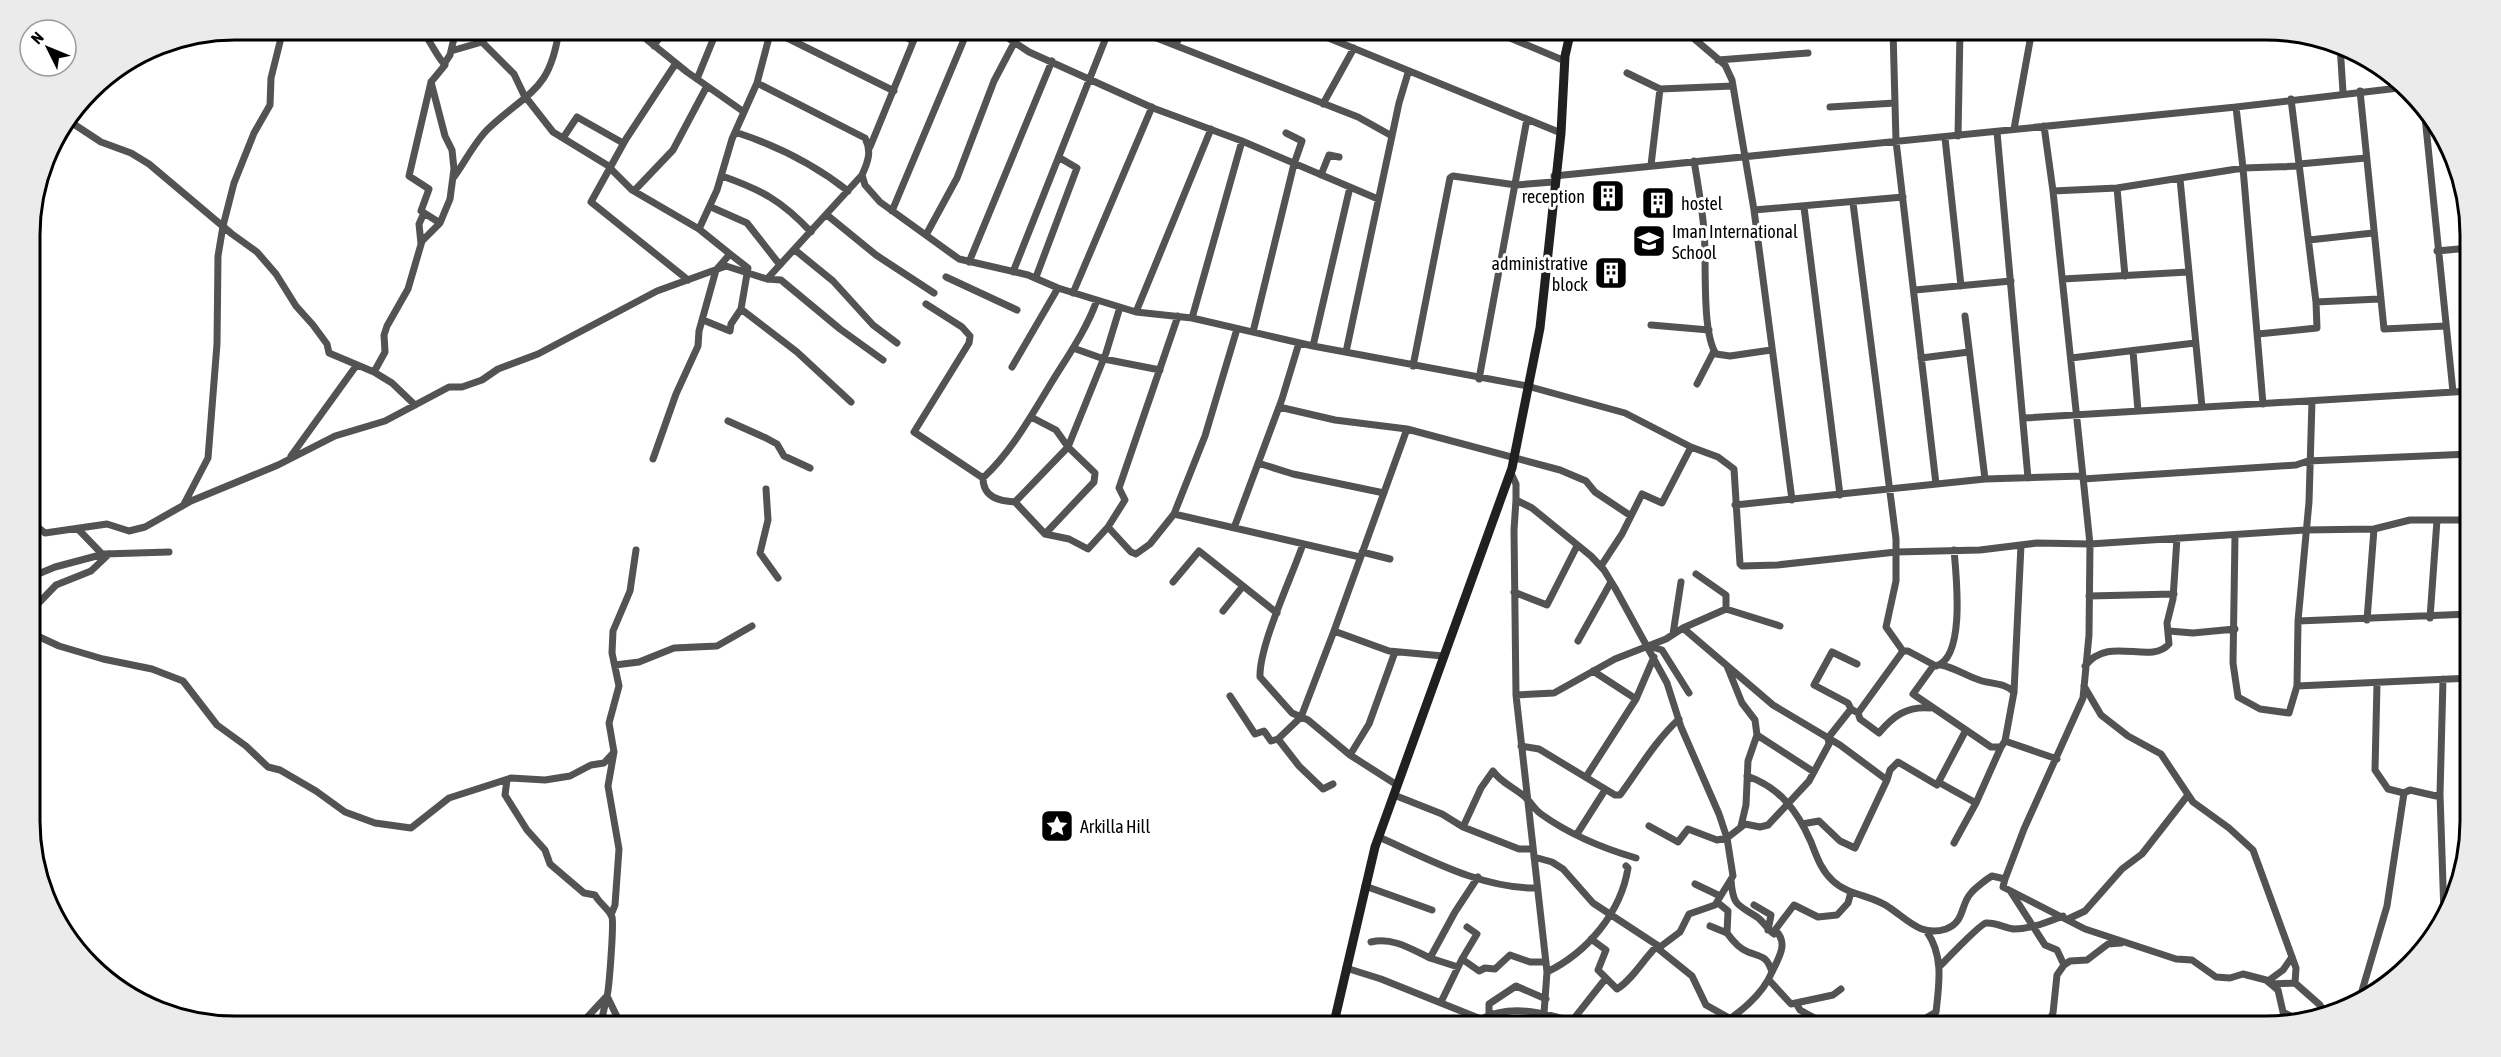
<svg xmlns="http://www.w3.org/2000/svg" width="2501" height="1057" viewBox="0 0 2501 1057" font-family="'Asap Condensed',sans-serif">
<style>
.lines{fill:none;stroke-linecap:round;stroke-linejoin:round}
.street{stroke:#535353;stroke-width:7}
.secondary{stroke:#202020;stroke-width:9}
.labels{text-anchor:middle;dominant-baseline:central;stroke-width:6;stroke-linejoin:round;paint-order:stroke}
.poi-label{font-size:18px;fill:#000;stroke:#fff;text-anchor:start}
.rim{fill:none;stroke:#000;stroke-width:3}
</style>
<rect width="100%" height="100%" fill="#fff"/>
<g class="lines">
<path class="street" d="M421 30C431 41 435 54 445 65L431 82 409 176 429 189 421 211 440 223
M635 30 687 72 744 112
M771 30 757 83 865 138C872 151 868 162 862 175L865 185 880 202 959 259 1028 275 1058 288 1136 312 1192 318 1313 346 1527 386 1625 413 1691 447 1718 457 1734 469 1740 564 1742 566 1777 565 1896 552 1980 550 2037 543 2090 544 2305 530 2374 529 2410 520H2470
M771 30 894 91
M892 30 913 41
M996 30 1029 52 1153 108 1242 141 1378 199
M1136 30 1358 117 1392 136
M1309 30 1561 133
M1491 30 1565 61
M1660 30 1666 33 1673 30
M1684 30 1725 65 1732 80 1754 210 1792 500
M1893 30 1896 141 1936 484
M482 42 514 74 524 95 553 132 607 165 632 190 699 229
M1176 45 1182 30
M2340 45 2343 92
M654 46 664 30
M451 51 482 42 491 30
M1718 60 1808 53
M676 63 626 139 591 202 688 280
M444 64 450 55 456 30
M1627 73 1660 89 1733 86
M697 79 717 30
M2360 91 2384 329 2445 326
M2291 99 2316 302
M1323 104 1354 48
M1830 107 1895 103
M2236 107 2243 168 2263 404
M2424 107 2453 392
M69 121 101 142 131 153 149 164 232 234 257 252 276 274 296 306 313 325 327 344 329 353 374 372 392 383 415 405
M2014 129 2032 30
M735 132C775 145 815 165 848 191
M1997 132 2028 478
M1958 136 1960 30
M563 138 577 117 623 143
M1945 138 1961 286
M870 147 918 30
M1694 161C1698 184 1702 207 1704 230 1707 260 1701 331 1716 354L1730 356 1771 350
M2299 164 2366 158
M1651 165 1660 89
M1321 175 1329 155 1339 157
M722 176C762 190 782 201 811 232
M1554 176 2236 107 2399 88
M454 177C465 162 475 141 489 128 530 90 550 91 559 30
M2180 179 2202 407
M2117 188 2125 276
M634 191 673 150 707 86
M2053 191 2117 188 2243 168 2299 166
M711 207 747 223 780 265
M1804 207 1840 495
M1754 210 1903 197
M892 211 968 30
M827 215 876 255 934 293
M926 235 957 178 994 81 1014 43
M2309 240 2373 233
M421 244 419 224 424 213
M795 250 833 281 873 325 897 343
M2437 251 2469 248
M969 262 1052 61
M1013 272 1109 30
M946 277 1017 310
M1036 277 1077 168 1060 158
M767 279 862 175
M2063 279 2188 272
M1915 290 2011 281
M1073 293 1152 107
M926 304 962 327 970 336 969 343 914 432 983 478C1011 452 1030 418 1050 385 1067 357 1086 331 1097 300
M741 309 797 352 851 402
M1136 312 1211 129
M1965 316 1985 479
M1192 318 1242 141
M703 320 730 331 731 324 741 309 748 268 730 254
M1651 325 1709 330
M1237 329 1205 436 1174 514 1360 557
M1253 332 1294 164 1302 141 1286 133
M2258 334 2317 328 2316 302 2379 299
M1313 346 1350 187
M1073 348 1104 359 1160 370
M2133 351 2138 411
M1346 352 1399 103 1408 73
M1921 358 1969 352
M2071 358 2195 343
M1413 366 1450 178 1453 176 1516 185 1553 182
M1012 367 1058 288
M374 372 385 352 384 335 387 326 408 289 422 241 440 223 450 199 454 169 452 150 445 136 431 82
M1479 379 1527 119
M1697 384 1714 351
M1279 407 1335 420 1407 429 1560 470 1586 481 1595 492 1631 516
M1031 417 1056 430 1068 447 1015 502 1045 534 1069 539 1088 549 1108 527
M2024 418 2470 391
M728 421 766 438 777 444 784 456 810 468
M1407 429 1334 631 1389 651 1443 656
M291 456 356 366
M653 459 676 394 698 346 699 331 716 270 730 254 699 229 717 190 732 139 757 83
M1258 463 1293 474 1384 493
M1511 473 1516 484V500L1514 530 1516 695 1547 972 1543 1027
M983 478C983 498 1000 501 1015 502
M2083 479 2296 465 2308 461 2470 454
M766 489 768 520 760 553 778 578
M1516 500 1532 508 1591 556 1604 570 1615 588 1667 683 1681 727 1719 814 1727 838 1733 876 1715 905 1689 914 1680 932 1660 947 1593 903 1563 869 1552 862 1534 857
M184 504 208 458 217 344 218 256 223 226 234 183 254 133 270 105 271 78 283 30
M1735 505 1985 479 2082 476
M1174 514 1150 544 1136 554 1131 552 1108 527 1125 500 1119 488 1178 316
M31 522 45 533 107 524 129 531 145 527 191 501 278 465 335 436 385 421 449 387H462L482 380 498 369 538 354 657 291 726 266 767 279 781 280 840 329 883 360
M1234 528 1282 399 1299 343
M78 529 102 554
M1045 534 1094 482 1095 473 1068 447 1106 353 1120 307
M2235 536 2233 663 2238 697 2260 709 2289 713 2297 686 2471 678
M1303 544C1292 577 1259 645 1260 677L1292 713 1308 720 1350 755 1397 785
M2021 545 2014 692 2005 741 2057 759
M1362 552 1390 559
M1601 566 1622 534 1642 494 1662 503 1691 447
M1696 574 1726 595V609
M31 577 55 567 104 554 169 552
M1173 582 1199 551 1277 613
M1514 592 1547 605 1577 546
M2089 596 2174 594
M31 611 56 585 91 571 109 554
M1223 611 1243 586
M2430 618 2437 520
M2367 620 2374 529
M2298 621 2470 614
M1683 628 1773 705 1840 745 1887 780 1855 848 1840 841 1819 821 1802 824
M2169 631 2193 633 2235 629
M31 633 59 646 103 659 152 669 183 681 217 725 246 746 268 767 280 770 316 791 345 812 375 823 411 828 449 798 511 778 545 780 570 776 591 765 604 763 614 752 609 723 619 686 612 653 613 631 630 591 636 550
M1673 634 1681 582
M1578 641 1611 582
M1649 646 1662 650 1689 693
M1903 651H1908L1936 666C1966 658 1956 574 1954 550
M615 665 639 662 674 648 717 646 752 626
M1934 665 1913 694 1991 747H2001L2005 741
M1941 665C1956 668 1968 677 1982 681 1993 684 2005 683 2014 692
M1727 666 1742 703 1755 720 1757 735 1748 761 1746 805 1741 826
M2085 666C2109 634 2150 666 2169 644L2167 623 2173 599 2177 538
M1593 671 1636 699
M2377 684 2375 770 2388 789 2404 793 2410 790 2436 796 2440 794 2443 679
M2084 686 2101 715 2128 736 2161 754 2193 802 2229 828 2253 850 2296 968 2295 983 2320 1005 2327 1017
M2297 686 2298 621 2309 502 2312 401
M1516 695 1554 693 1615 659 1666 639 1683 628 1726 609 1780 626
M1230 696 1255 734 1264 731 1271 741 1278 739
M1851 709 1848 703 1814 685 1832 652 1857 664
M1858 713 1860 719 1879 733C1893 716 1907 706 1930 708
M1757 735 1814 772
M1521 746 1539 749 1615 795H1620C1639 769 1656 740 1679 719
M1350 755 1369 724 1395 652
M1747 776C1779 787 1797 810 1811 842 1817 857 1821 870 1833 881 1849 896 1873 895 1890 908 1909 921 1922 937 1946 929 1965 922 1960 905 1971 893 1974 889 1988 878 1992 876L2005 879 2003 887 2085 929 2176 959 2192 960 2216 977 2230 978 2243 974 2266 980 2278 990 2286 1025
M1586 777 1636 699 1654 657
M507 780 505 795 527 830 545 850 550 864 584 893 595 895C599 903 609 909 612 917 614 924 609 990 607 996L578 1027
M1887 780 1890 770 1898 762 1937 785 1966 730
M1940 783 1976 803 2001 747
M1333 784 1323 789 1299 766 1278 739 1301 717 1334 631
M2440 794 2444 915
M1394 795 1442 814 1463 827 1481 788 1493 771C1500 782 1515 788 1525 797 1531 802 1534 809 1541 814 1570 835 1602 848 1636 858
M1649 826 1678 842 1688 829 1717 840 1727 838 1745 824 1760 827 1768 825 1809 781 1829 744 1828 738 1851 709 1858 713 1903 651 1886 627 1896 581V539L1853 203
M1463 827 1519 849H1533
M1577 834 1605 790
M1379 837C1428 859 1482 889 1537 888
M1954 843 1976 803
M2005 879 2024 829 2083 698 2089 635 2090 544 2053 191 2044 126
M1731 880C1733 906 1737 904 1757 917 1763 921 1767 929 1774 934L1775 930
M1695 884 1720 896
M1365 886 1432 910
M2011 892 2045 945 2057 950 2064 965
M1717 902 1728 911 1727 933C1732 940 1740 949 1748 952 1762 957 1767 956 1772 972 1762 996 1739 1013 1718 1027
M1754 905 1771 915 1768 930
M611 915 615 905 619 849 608 786 614 752
M2068 919 2085 911 2122 869 2142 854 2188 795
M1710 926 1727 933
M1775 930 1794 905 1818 917 1837 915 1848 903 1851 892
M1591 939 1606 950 1598 970 1617 989C1632 980 1643 960 1656 947L1692 976 1706 1005 1731 1019
M1371 942C1393 937 1411 949 1430 958
M1462 959 1477 934 1467 927
M1458 967 1430 958 1455 912 1478 877
M1939 967C1946 960 1980 924 1986 923 1995 922 2005 928 2014 929 2031 929 2047 922 2063 916
M1346 968 1381 979 1481 1019C1514 1002 1555 1015 1588 1027
M1547 972C1588 952 1621 912 1628 868L1626 866
M1772 972C1779 957 1789 943 1775 930
M1769 980 1791 1004 1833 995 1841 989
M2268 981 2283 970 2292 957
M2272 984 2295 983
M2359 1001 2387 906 2404 793
M1441 1002 1462 959 1479 971 1485 968 1495 969 1510 955 1530 962H1546
M1797 1005 1800 1010 1818 1020 1840 1023 1863 1020 1887 1027
M1491 1013 1507 1027
M2285 1013 2302 1022
M1489 1015V1004L1516 986 1546 999
M1572 1021 1606 978
M486 1026 487 1027
M600 1027 607 996 622 1027
M1460 1027 1469 1015
M1920 1027 1921 1021 1936 1012C1939 985 1944 956 1927 932
M1956 1027 1958 1024 1971 1027
M2047 1027 2053 1013 2057 975 2064 965 2070 961 2087 960 2108 944 2121 943"/>
<path class="secondary" d="M1333 1027 1375 847 1512 468 1540 328 1561 133 1565 56 1571 30"/>
</g>
<defs>
<symbol id="building-square" viewBox="-11 -11 22 22"><rect x="-9" y="-9" width="18" height="18" rx="4" fill="#000" stroke="#fff"/><path d="M-4-6H4V6H1V3H-1V6H-4ZM-2.5-4.3h1.7v1.8h-1.7ZM.8-4.3h1.7v1.8H.8ZM-2.5-1h1.7V.8h-1.7ZM.8-1h1.7V.8H.8Z" fill="#fff"/></symbol>
<symbol id="school-square" viewBox="-11 -11 22 22"><rect x="-9" y="-9" width="18" height="18" rx="4" fill="#000" stroke="#fff"/><path d="M0-5L7-2L0 1L-7-2ZM-4 1L0 2.5L4 1V4Q0 6-4 4Z" fill="#fff"/></symbol>
<symbol id="sight-square" viewBox="-11 -11 22 22"><rect x="-9" y="-9" width="18" height="18" rx="4" fill="#000" stroke="#fff"/><path d="M0-6L1.8-2.2L6-1.7L2.9 1.2L3.7 5.4L0 3.3L-3.7 5.4L-2.9 1.2L-6-1.7L-1.8-2.2Z" fill="#fff"/></symbol>
</defs>
<g fill-rule="evenodd">
<use href="#building-square" x="1589" y="177" width="38" height="38"/>
<use href="#building-square" x="1639" y="184" width="38" height="38"/>
<use href="#school-square" x="1630" y="222" width="38" height="38"/>
<use href="#building-square" x="1592" y="254" width="38" height="38"/>
<use href="#sight-square" x="1038" y="807" width="38" height="38"/>
</g>
<g class="labels">
<g class="poi-label">
<text x="1585" y="196" text-anchor="end">reception</text>
<text x="1681" y="203">hostel</text>
<text x="1672" y="231">Iman International<tspan x="1672" dy="21">School</tspan></text>
<text x="1588" y="263" text-anchor="end">administrative<tspan x="1588" dy="21">block</tspan></text>
<text x="1080" y="826">Arkilla Hill</text>
</g>
</g>
<path d="M0 0H2501V1057H0ZM235 40H2265A195 195 0 0 1 2460 235V821A195 195 0 0 1 2265 1016H235A195 195 0 0 1 40 821V235A195 195 0 0 1 235 40Z" fill="#ebebeb" fill-rule="evenodd"/>
<path class="rim" d="M235 40H2265A195 195 0 0 1 2460 235V821A195 195 0 0 1 2265 1016H235A195 195 0 0 1 40 821V235A195 195 0 0 1 235 40Z"/>
<g transform="translate(48 48) rotate(313)"><circle r="28" fill="#ffffff" stroke="#999999" stroke-width="1.5"/>
<path d="M0-4.5L10 22L0 15L-10 22Z" fill="#000000"/>
<text y="-9" font-size="16" font-weight="bold" text-anchor="middle" fill="#000000">N</text>
</g>
</svg>
